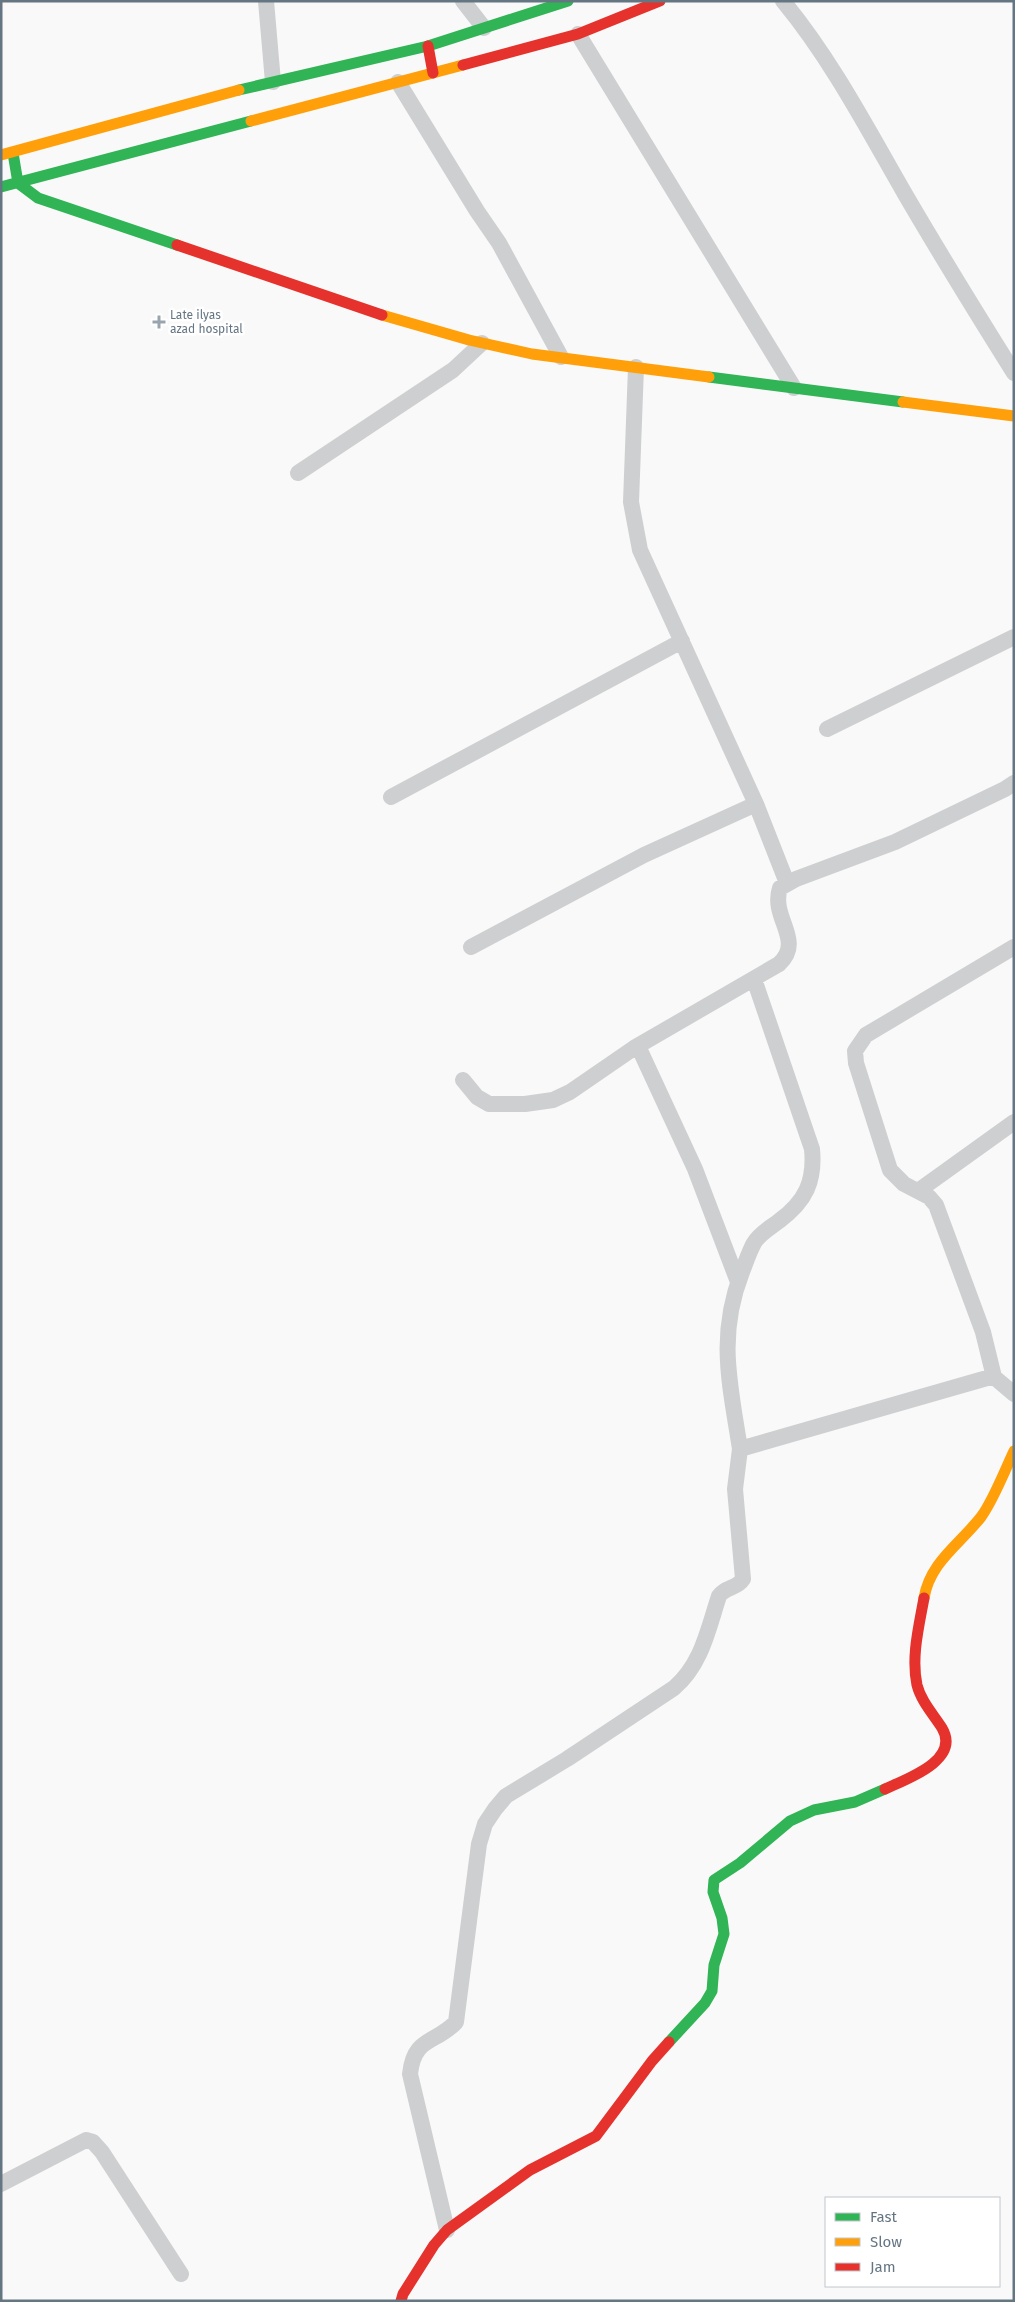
<svg xmlns="http://www.w3.org/2000/svg" width="1015" height="2302" viewBox="0 0 1015 2302" font-family="'Fira Sans',sans-serif">
<style>
.lines{fill:none;stroke-linecap:round;stroke-linejoin:round}
.street{stroke:#cecfd0;stroke-width:16}
.fast{stroke:#30b455;stroke-width:11}
.slow{stroke:#ff9f0a;stroke-width:11}
.jam{stroke:#e5322d;stroke-width:11}
.poi-dot{fill:#99a4ac;stroke:#fff;stroke-width:2}
.labels{text-anchor:middle;dominant-baseline:central;stroke-width:5;stroke-linejoin:round;paint-order:stroke}
.poi-label{font-size:12px;fill:#657683;stroke:#fff;text-anchor:start}
</style>
<rect width="100%" height="100%" fill="#f9f9f9"/>
<g class="lines">
<path class="street" d="M266 1 273 82
M463 1 484 28
M783 1C831 59 867 128 905 194 940 254 977 314 1014 373
M578 34 794 388
M398 82 477 211 499 243 561 357
M636 367 631 502 640 550 756 804 787 883
M298 473 453 370 482 343
M827 729 1014 637
M391 797 682 641
M471 947 644 855 756 804
M1014 947 866 1035 855 1051 856 1063 890 1170 904 1184 929 1197 936 1205 983 1332 994 1377 1014 1394
M754 979 812 1149C815 1181 806 1201 779 1221 770 1228 760 1233 754 1243 749 1252 746 1262 742 1272 717 1336 730 1384 740 1449L994 1376
M638 1046 695 1169 738 1282
M463 1080 477 1097 489 1104H525L553 1100 570 1092 634 1048 779 964C805 940 770 918 780 888L796 879 895 842 1005 789 1014 783
M918 1191 1014 1122
M1 2184 86 2140 93 2142 102 2152 181 2274
M447 2230 410 2074C414 2036 436 2044 456 2022L479 1844 485 1824 495 1809 506 1796 567 1759 674 1688C702 1664 708 1629 719 1596 726 1586 737 1589 743 1579L735 1489 740 1449"/>
<path class="fast" d="M239 90 428 46 568 1
M13 153 18 183 38 198 177 245
M1 187 251 121
M709 377 903 402
M669 2042 705 2003 712 1991 714 1965 724 1934 722 1918 713 1892 714 1880 740 1863 790 1821 814 1810 855 1802 885 1789"/>
<path class="slow" d="M251 121 463 65
M1 155 239 90
M382 315 469 340 532 354 709 377
M903 402 1014 416
M924 1598C930 1562 960 1544 981 1517 993 1501 1005 1470 1014 1451"/>
<path class="jam" d="M428 46 433 73
M463 65 578 34 660 1
M177 245 382 315
M885 1789C907 1779 961 1760 942 1728 933 1714 921 1701 917 1685 911 1657 919 1626 924 1598
M401 2301 403 2294 434 2245 447 2230 530 2170 596 2136 652 2061 669 2042"/>
</g>
<path class="poi-dot" d="M156.5 314.5h5v5h5v5h-5v5h-5v-5h-5v-5h5z"/>
<g class="labels">
<g class="poi-label">
<text x="170" y="315">Late ilyas<tspan x="170" dy="14">azad hospital</tspan></text>
</g>
</g>
<rect width="1015" height="2302" fill="none" stroke="#657683" stroke-width="5"/>
<rect x="825" y="2197" width="175" height="90" fill="#ffffff" stroke="#c1c8cd"/>
<rect x="835" y="2213" width="25" height="8" fill="#30b455" stroke="#c1c8cd"/>
<text x="870" y="2222" font-size="15" fill="#657683">Fast</text>
<rect x="835" y="2238" width="25" height="8" fill="#ff9f0a" stroke="#c1c8cd"/>
<text x="870" y="2247" font-size="15" fill="#657683">Slow</text>
<rect x="835" y="2263" width="25" height="8" fill="#e5322d" stroke="#c1c8cd"/>
<text x="870" y="2272" font-size="15" fill="#657683">Jam</text>
</svg>
